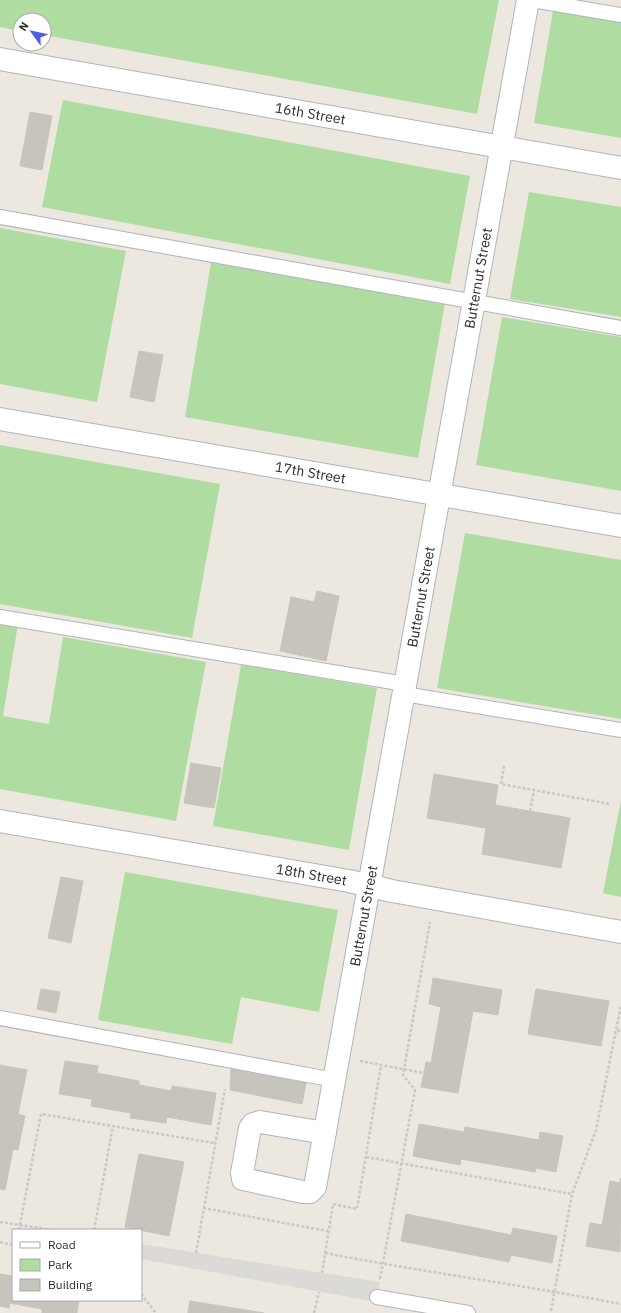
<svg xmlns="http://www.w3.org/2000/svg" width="621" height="1313" font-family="'IBM Plex Sans',sans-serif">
  <rect width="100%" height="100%" fill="#ece8df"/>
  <path fill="#aedca1" d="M 0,0 L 499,0 L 477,114 L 44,35 L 44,20 L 20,20 L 20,31 L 0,27 Z
    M 553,11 L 621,22 L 621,138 L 534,123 Z
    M 63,100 L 470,176 L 450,284 L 42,207 Z
    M 529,192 L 621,207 L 621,317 L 510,299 Z
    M 0,228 L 126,251 L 97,402 L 0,384 Z
    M 211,263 L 445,303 L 418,458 L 185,417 Z
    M 502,317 L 621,337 L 621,491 L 476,465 Z
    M 0,445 L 220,484 L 192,638 L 0,604 Z
    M 465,533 L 621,560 L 621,719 L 437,688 Z
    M 0,621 L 18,624 L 3,716 L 49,724 L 63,637 L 206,662 L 176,821 L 0,789 Z
    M 241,665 L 377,688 L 349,850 L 213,826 Z
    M 621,800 L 621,897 L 603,893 Z
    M 125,872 L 338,910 L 319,1012 L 241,997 L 232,1044 L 98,1020 Z"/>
  <path fill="#dcdad6" d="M 141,1244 L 380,1282 L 376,1302 L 141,1259 Z"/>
  <path fill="#c7c4be" stroke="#c7c4b9" d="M 30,112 L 52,116 L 42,170 L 20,166 Z
    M 139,351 L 163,355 L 154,402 L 130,397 Z
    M 317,591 L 339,596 L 326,661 L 280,651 L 291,597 L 314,602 Z
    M 191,763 L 221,768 L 214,808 L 184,803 Z
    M 434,774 L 498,785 L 495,805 L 570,818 L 561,868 L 482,854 L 486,828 L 427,818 Z
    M 61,877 L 83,881 L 71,943 L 48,938 Z
    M 433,978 L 502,990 L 498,1015 L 473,1011 L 458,1093 L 421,1087 L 426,1062 L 431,1063 L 441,1007 L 429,1004 Z
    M 41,989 L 60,992 L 56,1013 L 37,1009 Z
    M 536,989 L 609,1001 L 601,1046 L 528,1034 Z
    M 65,1061 L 98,1066 L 97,1073 L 139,1081 L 139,1085 L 171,1091 L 172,1086 L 216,1093 L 211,1125 L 167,1117 L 166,1123 L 130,1118 L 131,1113 L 91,1106 L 92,1099 L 59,1094 Z
    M 0,1065 L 27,1070 L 18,1114 L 25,1116 L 18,1150 L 13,1149 L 5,1190 L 0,1189 Z
    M 231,1069 L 306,1083 L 302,1104 L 230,1090 Z
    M 419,1124 L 464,1132 L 465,1127 L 539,1140 L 540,1132 L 563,1136 L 556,1172 L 536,1168 L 535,1172 L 461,1159 L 460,1165 L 413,1156 Z
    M 139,1154 L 184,1162 L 169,1236 L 125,1227 Z
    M 621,1178 L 620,1252 L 586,1246 L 590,1223 L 602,1225 L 610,1181 L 620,1183 Z
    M 406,1214 L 511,1235 L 513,1228 L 557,1236 L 552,1263 L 511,1255 L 509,1262 L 401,1241 Z
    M 0,1274 L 13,1276 L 13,1300 L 79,1300 L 77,1313 L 42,1313 L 42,1309 L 10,1303 L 9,1308 L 0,1306 Z
    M 190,1301 L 264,1313 L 188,1313 Z"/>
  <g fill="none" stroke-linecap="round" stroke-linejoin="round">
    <g stroke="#b2b3bd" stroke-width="16">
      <path id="lane" d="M 532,0 L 621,15
        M 0,217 L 621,328
        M 0,617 L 405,684
        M 404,694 L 621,730
        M 0,1018 L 335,1080
        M 377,1297 L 468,1313"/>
    </g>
    <g stroke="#b2b3bd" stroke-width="24">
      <g id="street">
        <path id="s1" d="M 0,59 L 621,168"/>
        <path id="s2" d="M 0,419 L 621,526"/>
        <path id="s3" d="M 0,821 L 349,881 L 392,891 L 621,932"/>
        <path id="s4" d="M 325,1133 L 260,1122 L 253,1124 L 250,1128 L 242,1173 L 243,1179 L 303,1192 L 310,1192 L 315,1187 L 528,0"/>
      </g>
    </g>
    <path stroke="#c8c8c8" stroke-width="2.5" stroke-dasharray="3 2" stroke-linecap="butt" d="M 504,766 L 501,784 L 610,804
      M 530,811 L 534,790
      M 617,1030 L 621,1031
      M 360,1061 L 424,1073
      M 366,1157 L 572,1194
      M 203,1208 L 328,1231
      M 0,1222 L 52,1230
      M 19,1230 L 41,1114 L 214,1143
      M 94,1230 L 113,1126
      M 0,1242 L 13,1245
      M 196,1253 L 225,1089
      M 325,1253 C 423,1272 523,1285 621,1304
      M 322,1273 L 333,1204 L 357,1209 L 381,1065
      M 380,1279 L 415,1090 L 403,1075 L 430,922
      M 141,1294 L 156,1313
      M 551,1311 L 572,1194 L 596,1130 L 621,1005
      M 314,1313 L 319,1292"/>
    <use href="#lane" stroke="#fff" stroke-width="14"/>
    <use href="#street" stroke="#fff" stroke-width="22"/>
  </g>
  <g text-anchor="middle" stroke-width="3" stroke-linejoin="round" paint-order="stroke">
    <g font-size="14" fill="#2b2b2b" stroke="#fff">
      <text dy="5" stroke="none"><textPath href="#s1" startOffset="315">16th Street</textPath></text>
      <text dy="5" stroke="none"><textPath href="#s4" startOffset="1129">Butternut Street</textPath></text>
      <text dy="5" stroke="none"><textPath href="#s2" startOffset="315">17th Street</textPath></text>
      <text dy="5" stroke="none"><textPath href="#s4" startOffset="805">Butternut Street</textPath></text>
      <text dy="5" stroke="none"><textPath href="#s3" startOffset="316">18th Street</textPath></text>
      <text dy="5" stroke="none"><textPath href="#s4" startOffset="481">Butternut Street</textPath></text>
    </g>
  </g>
  <rect x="12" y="1229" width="130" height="72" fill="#ffffff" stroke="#aaaaaa"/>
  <rect x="20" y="1242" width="20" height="6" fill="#ffffff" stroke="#aaaaaa"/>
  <text x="48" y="1249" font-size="12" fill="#2b2b2b">Road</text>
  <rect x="20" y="1259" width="20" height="12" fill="#aedca1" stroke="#aaaaaa"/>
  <text x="48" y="1269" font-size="12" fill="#2b2b2b">Park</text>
  <rect x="20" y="1279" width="20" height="12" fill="#c7c4be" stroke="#aaaaaa"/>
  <text x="48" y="1289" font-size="12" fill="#2b2b2b">Building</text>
  <g transform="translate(32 32) rotate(303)"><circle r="19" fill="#ffffff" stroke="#aaaaaa"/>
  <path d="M0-3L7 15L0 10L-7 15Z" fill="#505ae8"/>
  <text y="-6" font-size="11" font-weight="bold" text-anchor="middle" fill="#2b2b2b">N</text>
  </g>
</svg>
